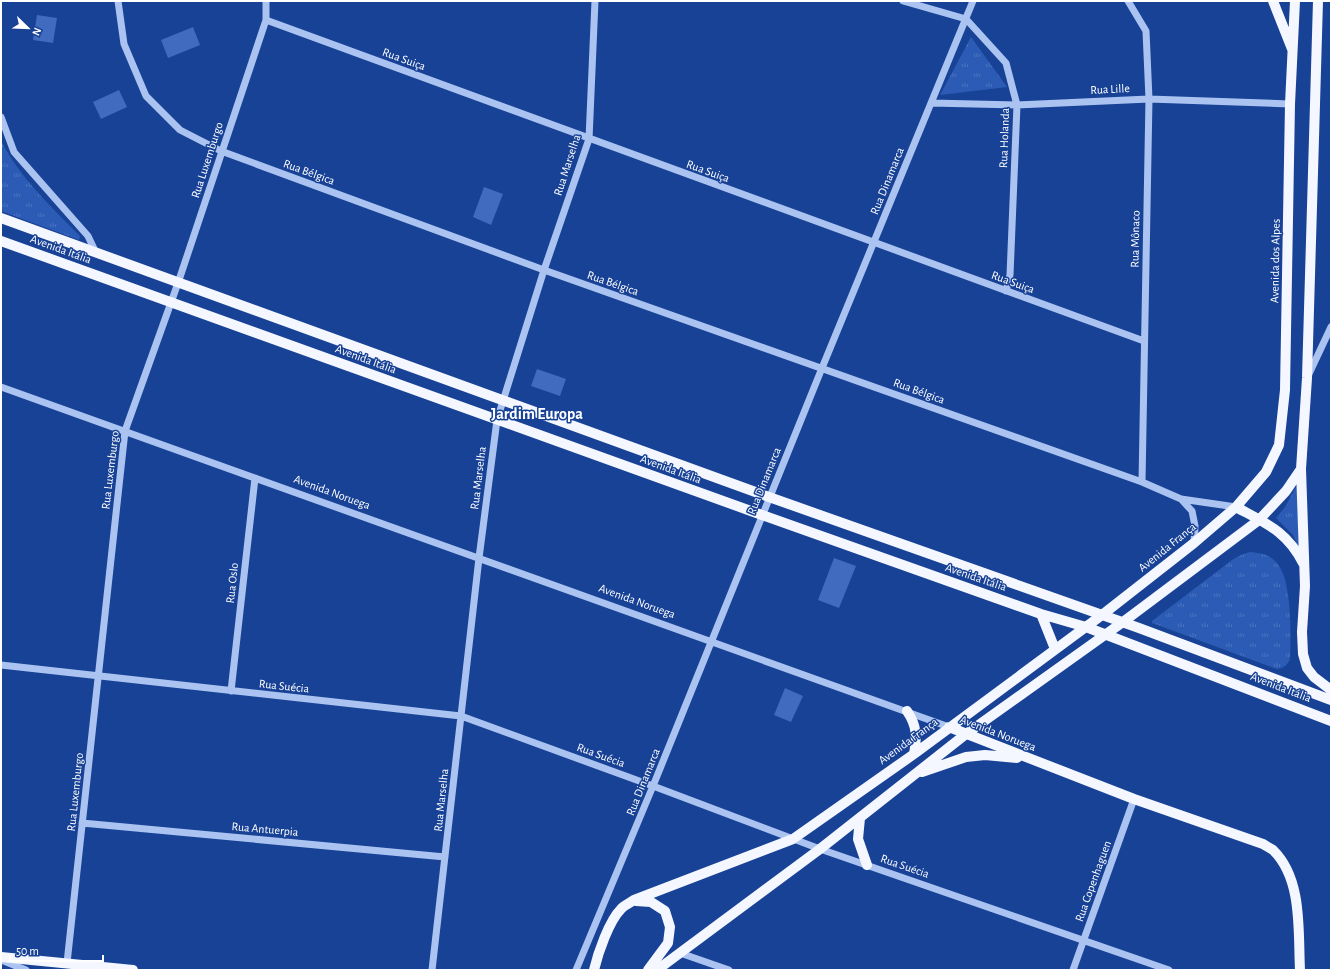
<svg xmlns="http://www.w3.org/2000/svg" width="1332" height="971" font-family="'Alegreya Sans',sans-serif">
  <defs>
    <pattern id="park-tufts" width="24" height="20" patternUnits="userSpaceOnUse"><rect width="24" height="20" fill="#2b5bb5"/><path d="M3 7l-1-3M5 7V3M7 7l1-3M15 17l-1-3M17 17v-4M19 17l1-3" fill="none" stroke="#4b74c0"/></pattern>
  </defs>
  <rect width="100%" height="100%" fill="#184296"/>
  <path fill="url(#park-tufts)" d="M 971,37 L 1007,87 L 940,95 Z
    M 1,141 C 20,177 51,207 80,236 L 79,240 L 1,211 Z
    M 1297,485 L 1299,548 L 1293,535 L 1276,518 L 1285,507 Z
    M 1250,552 C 1262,553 1272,555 1279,566 C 1292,584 1291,637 1290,659 C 1287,666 1283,668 1277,669 L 1152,623 L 1152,621 L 1232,560 L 1241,555 Z"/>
  <path fill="#406bbe" d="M 37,15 L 57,18 L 53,43 L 33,40 Z
    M 193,27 L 200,45 L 168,58 L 161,40 Z
    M 119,90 L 127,107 L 101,119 L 93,102 Z
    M 484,187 L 503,194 L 491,225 L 473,217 Z
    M 537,369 L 566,379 L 560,396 L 531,386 Z
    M 834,558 L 856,566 L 839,608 L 818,600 Z
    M 785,688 L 803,696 L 791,722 L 774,715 Z"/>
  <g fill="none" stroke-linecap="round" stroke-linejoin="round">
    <path stroke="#aac3f1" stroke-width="7" d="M 118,1 L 124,44 L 146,96 L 180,130 L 221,151 L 544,270 L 1142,482 L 1181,499 L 1236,507
      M 903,1 L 966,19 L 1006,63 L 1017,105 L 1010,275 L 1006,291
      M 1128,1 L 1146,31 L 1149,99 L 1142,482
      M 266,20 L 1144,341
      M 931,103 L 1017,105 L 1149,99 L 1290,104
      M 1,117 L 14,152 L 88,236 L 96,253
      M 1308,376 L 1331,327
      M 1,387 L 949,727
      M 1181,499 L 1192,511 L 1195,526 L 1194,543
      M 1,665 L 461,716 L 653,786 L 820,849 L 1169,970
      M 231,691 L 255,478
      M 82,823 L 445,857
      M 680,953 L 729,970
      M 1,960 L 26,970
      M 67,963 L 125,431 L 178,283 L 266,20 L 266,1
      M 432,970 L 479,558 L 497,420 L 544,270 L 589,139 L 595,1
      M 576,970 L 653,786 L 822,368 L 973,1
      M 1073,970 L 1134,799"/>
    <path stroke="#f4f7ff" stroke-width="10" d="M 1273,1 L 1292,49
      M 1318,1 L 1307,378 L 1301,469 L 1305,586 L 1302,632 L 1303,654 L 1307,668 L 1314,677 L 1331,690
      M 1,218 L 769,497 L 1139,628 L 1331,700
      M 1,241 L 762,515 L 1041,614 L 1086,627 L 1331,721
      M 1236,507 C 1265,523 1287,531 1303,563
      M 1041,614 L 1055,649
      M 907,711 C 917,726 917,736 914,754
      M 949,727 L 1134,799 L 1263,844 C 1266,846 1270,848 1273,850 C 1303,879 1298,932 1300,970
      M 922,772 L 966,757 L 985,755 L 1017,758
      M 860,818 L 858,839 L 867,865
      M 636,901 L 651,902 L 665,911 L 670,927 L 668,943 L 648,970
      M 1,957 L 133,970
      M 594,970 C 598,953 609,921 621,909 C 624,905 630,903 634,900 L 793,839 L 914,754 L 1102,615 L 1194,543 L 1236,507 L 1266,472 L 1279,445 L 1285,390 L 1290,104 L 1295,1
      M 657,970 L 820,849 L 966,734 L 1123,622 L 1259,520 L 1286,491 L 1301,469"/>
  </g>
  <g text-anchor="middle" stroke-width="3" stroke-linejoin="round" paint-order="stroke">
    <g font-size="12" fill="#fff" stroke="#184296">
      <text transform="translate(404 59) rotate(20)" y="4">Rua Suiça</text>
      <text transform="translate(1110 89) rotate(-3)" y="4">Rua Lille</text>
      <text transform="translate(1004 138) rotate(-88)" y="4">Rua Holanda</text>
      <text transform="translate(207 160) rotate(-72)" y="4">Rua Luxemburgo</text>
      <text transform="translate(567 165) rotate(-72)" y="4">Rua Marselha</text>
      <text transform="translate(708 171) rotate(20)" y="4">Rua Suiça</text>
      <text transform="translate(309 172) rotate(20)" y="4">Rua Bélgica</text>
      <text transform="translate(887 181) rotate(-68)" y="4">Rua Dinamarca</text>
      <text transform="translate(1135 239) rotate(-89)" y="4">Rua Mônaco</text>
      <text transform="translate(61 249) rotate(20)" y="4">Avenida Itália</text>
      <text transform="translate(1275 261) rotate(-89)" y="4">Avenida dos Alpes</text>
      <text transform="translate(1013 282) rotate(20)" y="4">Rua Suiça</text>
      <text transform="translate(613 283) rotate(19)" y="4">Rua Bélgica</text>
      <text transform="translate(366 359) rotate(20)" y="4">Avenida Itália</text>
      <text transform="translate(919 391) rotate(20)" y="4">Rua Bélgica</text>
      <text transform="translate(671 469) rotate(20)" y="4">Avenida Itália</text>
      <text transform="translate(110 470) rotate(-83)" y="4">Rua Luxemburgo</text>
      <text transform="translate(478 478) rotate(-83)" y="4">Rua Marselha</text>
      <text transform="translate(764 481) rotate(-68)" y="4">Rua Dinamarca</text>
      <text transform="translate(332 492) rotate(20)" y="4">Avenida Noruega</text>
      <text transform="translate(1167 547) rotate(-39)" y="4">Avenida França</text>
      <text transform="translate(976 577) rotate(19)" y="4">Avenida Itália</text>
      <text transform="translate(232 583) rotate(-84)" y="4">Rua Oslo</text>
      <text transform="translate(637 601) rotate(20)" y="4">Avenida Noruega</text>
      <text transform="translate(284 686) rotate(6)" y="4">Rua Suécia</text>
      <text transform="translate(1281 687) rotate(21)" y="4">Avenida Itália</text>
      <text transform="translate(998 733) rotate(21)" y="4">Avenida Noruega</text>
      <text transform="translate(908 741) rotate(-36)" y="4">Avenida França</text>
      <text transform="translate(601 755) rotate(20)" y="4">Rua Suécia</text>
      <text transform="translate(643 782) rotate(-68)" y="4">Rua Dinamarca</text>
      <text transform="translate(75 792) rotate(-84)" y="4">Rua Luxemburgo</text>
      <text transform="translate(441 800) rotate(-84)" y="4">Rua Marselha</text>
      <text transform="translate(265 829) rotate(5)" y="4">Rua Antuerpia</text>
      <text transform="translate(905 866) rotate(19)" y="4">Rua Suécia</text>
      <text transform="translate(1093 881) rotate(-70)" y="4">Rua Copenhaguen</text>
    </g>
    <g font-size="16" font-weight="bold" fill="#fff" stroke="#184296">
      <text x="537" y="419">Jardim Europa</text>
    </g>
  </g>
  <rect width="1332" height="971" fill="none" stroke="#ffffff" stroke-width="4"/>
  <g transform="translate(28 28) rotate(113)" stroke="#184296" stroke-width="3" paint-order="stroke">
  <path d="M0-3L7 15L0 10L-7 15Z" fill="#ffffff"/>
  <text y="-6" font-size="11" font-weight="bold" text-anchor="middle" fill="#ffffff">N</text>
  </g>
  <path d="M10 955v6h93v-6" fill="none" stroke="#ffffff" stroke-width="2"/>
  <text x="16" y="955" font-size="12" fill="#ffffff" stroke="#184296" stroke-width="3" paint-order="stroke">50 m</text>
</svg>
